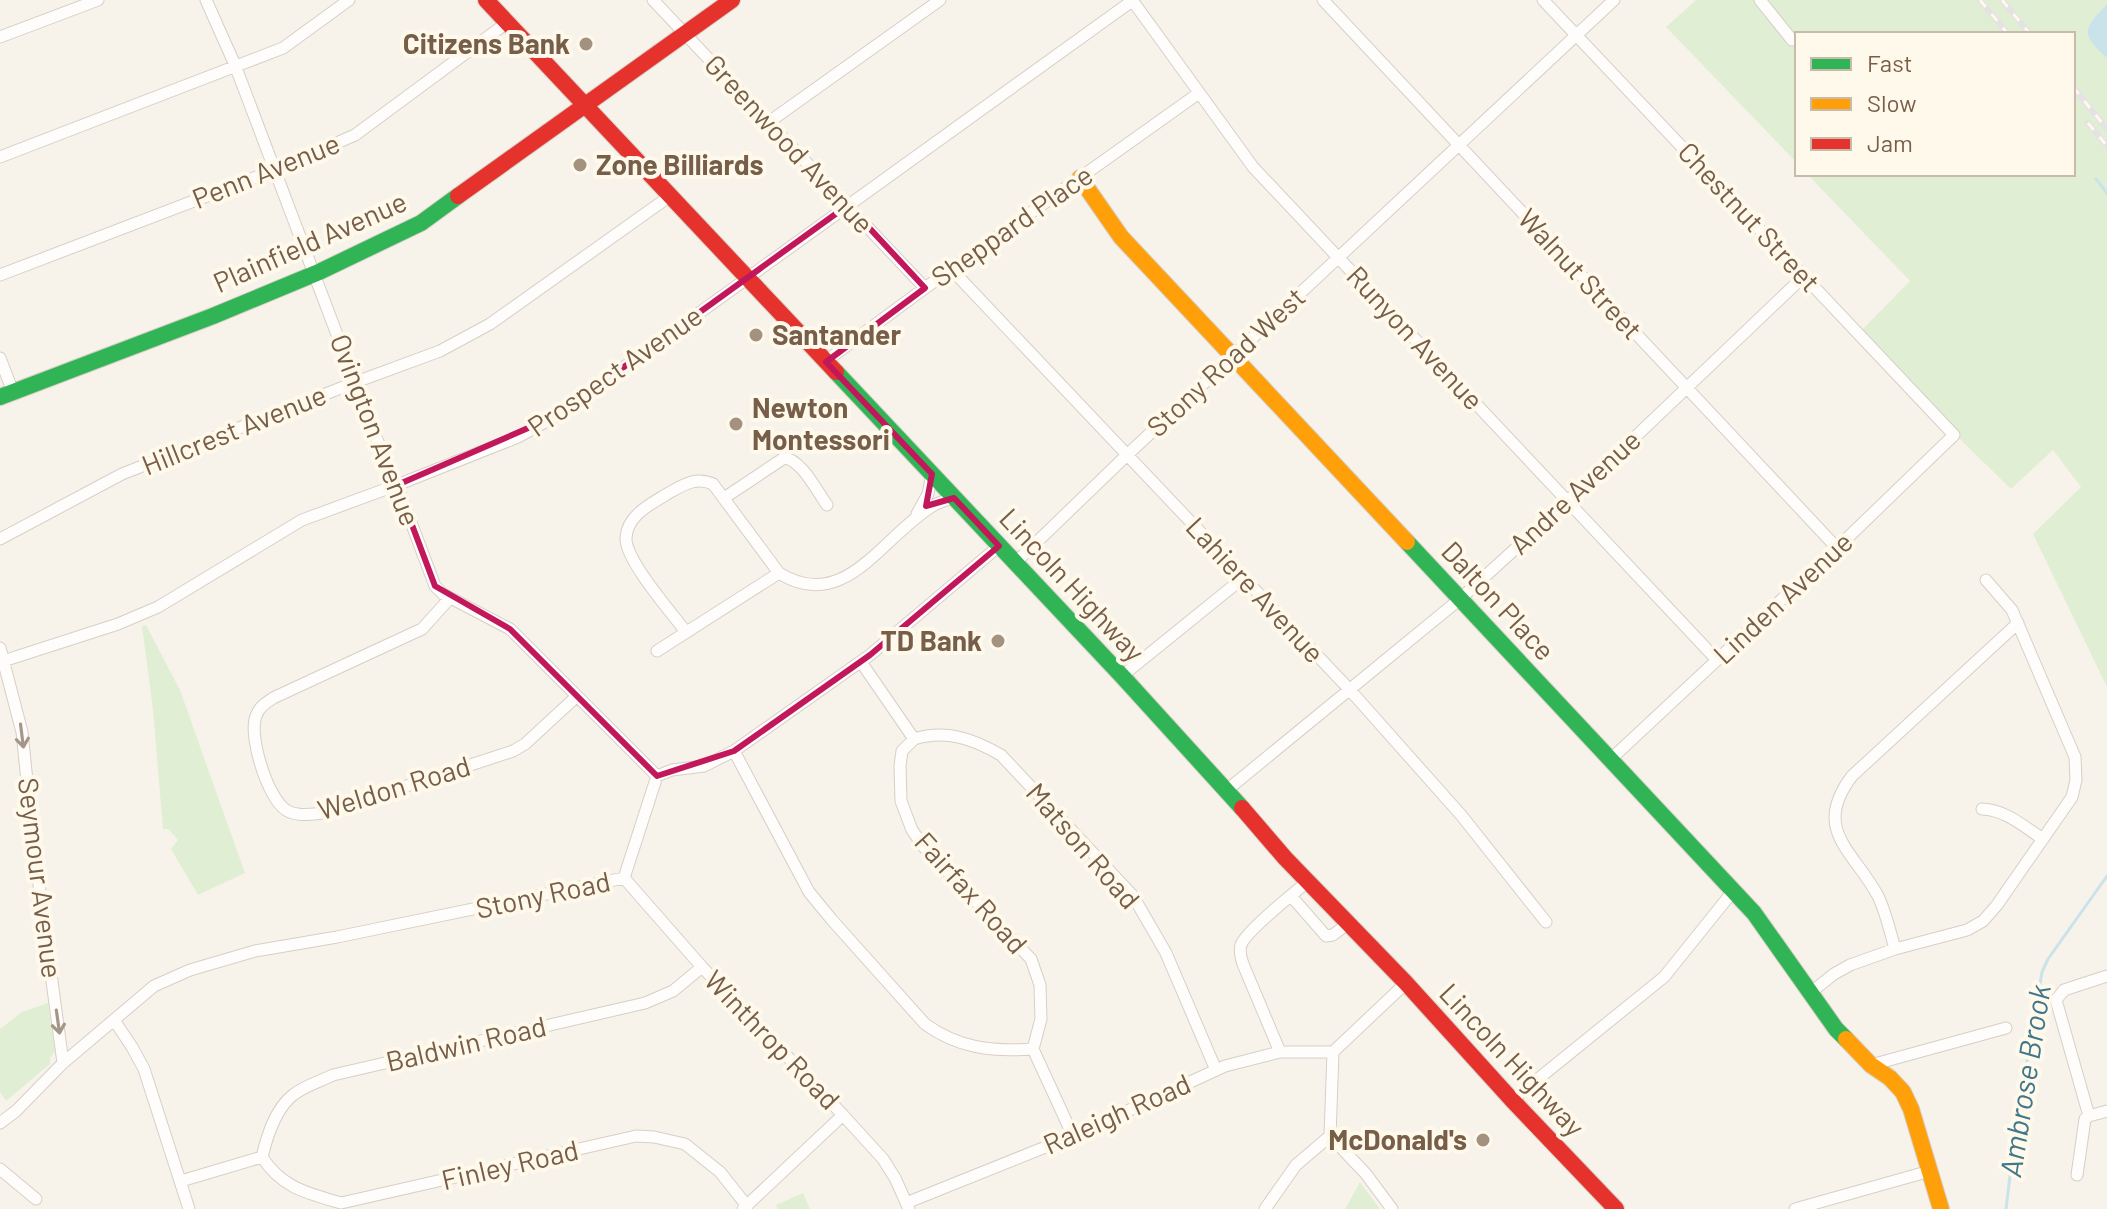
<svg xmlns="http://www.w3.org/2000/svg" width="2107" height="1209" font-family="Barlow,sans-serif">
  <rect width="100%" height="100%" fill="#f7f3ea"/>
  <path fill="#e0efd3" d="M 1696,0 L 2107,0 L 2107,4 C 2083,29 2080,34 2107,58 L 2107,687 L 2033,534 L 2081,487 L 2053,450 L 2011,489 L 1855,337 L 1910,281 L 1807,174 L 2073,174 L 2073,34 L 1797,34 L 1797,163 L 1666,27 Z
    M 146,625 L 180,690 L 245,873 L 198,895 L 171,849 L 178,840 L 168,829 L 163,829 L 153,710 L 142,626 Z
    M 48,1003 L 55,1051 L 50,1058 L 50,1064 L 6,1101 L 0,1092 L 0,1029 L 22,1012 Z
    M 1360,1182 L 1380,1209 L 1345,1209 Z
    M 803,1193 L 810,1209 L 778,1209 L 776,1205 Z"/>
  <path fill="#cae2e9" d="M 2107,4 L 2107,58 C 2080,34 2083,29 2107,4 Z"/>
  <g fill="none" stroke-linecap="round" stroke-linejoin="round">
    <path stroke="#cae2e9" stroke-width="3" d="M 2096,179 L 2107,193
      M 2006,1209 L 2016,1126 L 2042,972 L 2048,959 L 2107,876"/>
    <g stroke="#d6cfc6" stroke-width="13">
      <path id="street" d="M 206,0 L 235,65 L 375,435 L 397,485 L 435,586 L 443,594 L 510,629 L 657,776
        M 653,0 L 925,288
        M 1132,0 L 1253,167 L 1717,660
        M 1323,0 L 1837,548
        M 1543,0 L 1954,435 L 1837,548 L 1611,759
        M 1760,0 L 1792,40
        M 0,37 L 98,0
        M 769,122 L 940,0
        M 0,157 L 283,48 L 349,0
        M 952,270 L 1349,689 L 1461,815 L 1546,922
        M 0,275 L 275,170 L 355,135 L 508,22
        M 0,358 L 13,392
        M 826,361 L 925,288 L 1199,93
        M 724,498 L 784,458 C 801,459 817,491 827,505
        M 917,514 L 928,494 L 932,474
        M 0,539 L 122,474 L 356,382 L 440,351 L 490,324 L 670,196
        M 1015,563 L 1127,455 L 1614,0
        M 450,598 L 422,629 L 273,698 C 266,703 259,707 256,716 C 248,736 268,799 286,810 C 297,817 312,814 324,813 L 513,751 L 525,744 L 576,697
        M 686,632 C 672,613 625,560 626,538 C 627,515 651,504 667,494 C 683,485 696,476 713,484 L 779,573 C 844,614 882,537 931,507 C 938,502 946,500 954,498
        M 0,648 L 22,732 L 33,840 L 63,1063
        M 657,651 L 779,573
        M 0,662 L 118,624 L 158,607 L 302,520 L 397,485 L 518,437 L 556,416 L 1132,1
        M 861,662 L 914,739
        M 1122,676 L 1243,578
        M 914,739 C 946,729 973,739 1001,755 L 1133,896 L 1166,953 L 1216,1070
        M 914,739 L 902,751 L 900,766 L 901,801 L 912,830 L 923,846 L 1031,959 L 1040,985 L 1041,1019 L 1033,1049 L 1073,1136
        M 734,751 L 809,892 L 832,920 L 925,1024 C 958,1048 992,1052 1033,1049
        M 1227,790 L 1460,599 L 1568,501 L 1804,276
        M 1982,809 C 2006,810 2023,826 2043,839
        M 624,878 L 657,776 L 672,770 L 704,766 L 734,751 L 870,655 L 999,546
        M 624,878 L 702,967 L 843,1115 L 883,1159 L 895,1178 L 909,1209
        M 1291,896 L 1326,936 L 1333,935 L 1347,924
        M 1895,949 C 1890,931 1886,913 1878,896 C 1854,851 1811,830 1852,776 L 2018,623
        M 1810,993 L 1834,974 L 1850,965 L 1895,949 L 1967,930 L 1983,921 L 1997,905 L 2072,797 L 2076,780 L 2075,757 L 2012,610 L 1986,580
        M 114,1020 L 132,1047 L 144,1069 L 189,1209
        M 1280,1052 L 1243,964 C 1241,958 1239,951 1241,945 C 1245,932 1294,893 1307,882
        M 1871,1065 L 2006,1028
        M 1512,1100 L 1664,977 L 1734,890
        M 2089,1116 L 2056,1000 L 2064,990 L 2107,976
        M 0,1123 L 16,1111 L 63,1063 L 154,986 L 190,970 L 255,951 L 337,937 L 624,878
        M 1330,1136 L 1366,1174 L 1392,1209
        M 262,1157 C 282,1188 307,1193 341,1203 L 636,1136 L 654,1137 L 685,1144 L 720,1172 L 747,1206
        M 262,1157 C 267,1136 275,1109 293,1095 C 304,1086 321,1081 333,1075 L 645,1003 L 673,991 L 702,967
        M 0,1169 L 36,1199
        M 2077,1175 L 2085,1119 L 2089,1116 L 2107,1111
        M 181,1181 L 262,1157
        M 906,1203 L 1073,1136 L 1225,1066 L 1280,1052 L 1333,1052
        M 743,1209 L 843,1115
        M 1265,1209 L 1296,1165 L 1330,1136 L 1333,1052 L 1406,983
        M 1795,1209 L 1930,1171"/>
    </g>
    <g stroke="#d6cfc6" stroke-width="18">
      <path id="fast" d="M 836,372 L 1122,676 L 1242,808
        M 0,397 L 213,316 L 319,272 L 421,223 L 458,196
        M 1407,542 L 1754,913 L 1836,1029 L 1846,1039"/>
    </g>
    <g stroke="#d6cfc6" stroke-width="18">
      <path id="slow" d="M 1080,178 L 1121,237 L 1407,542
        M 1846,1039 L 1871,1065 L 1890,1078 L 1903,1092 L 1911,1109 L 1941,1209"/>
    </g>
    <g stroke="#d6cfc6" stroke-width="18">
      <path id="jam" d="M 486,0 L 836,372
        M 458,196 L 732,0
        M 1242,808 L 1285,858 L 1406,983 L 1512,1100 L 1616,1209"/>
    </g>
    <use href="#street" stroke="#fefdfc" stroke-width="11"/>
    <use href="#fast" stroke="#30b455" stroke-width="16"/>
    <use href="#slow" stroke="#ff9f0a" stroke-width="16"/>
    <use href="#jam" stroke="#e5322d" stroke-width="16"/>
    <g stroke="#e5e2e5" stroke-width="6">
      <path id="rail" d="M 1980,0 L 2008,34
        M 2002,0 L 2030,34
        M 2073,87 L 2107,129
        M 2088,123 L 2107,146"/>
    </g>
    <use href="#rail" stroke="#fff9eb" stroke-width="3" stroke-dasharray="9" stroke-linecap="butt"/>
  </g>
  <defs><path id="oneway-shaft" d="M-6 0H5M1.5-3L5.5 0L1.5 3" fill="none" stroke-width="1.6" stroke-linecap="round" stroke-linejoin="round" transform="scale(2)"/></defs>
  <g stroke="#a69687">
    <use href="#oneway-shaft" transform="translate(22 736) rotate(83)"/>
    <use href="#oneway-shaft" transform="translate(58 1022) rotate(82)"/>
  </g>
  <path fill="none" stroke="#c2185b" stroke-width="6" stroke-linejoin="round" d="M 848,205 L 925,288 L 826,362 L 932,474 L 926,506 L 954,498 L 999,546 L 870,655 L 734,751 L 657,776 L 510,629 L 435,586 L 397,485 L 556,416 Z"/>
  <g fill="#a49281" stroke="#fff9eb" stroke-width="3">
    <circle cx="586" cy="44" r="8"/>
    <circle cx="580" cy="165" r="8"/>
    <circle cx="756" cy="335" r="8"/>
    <circle cx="736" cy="424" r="8"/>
    <circle cx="998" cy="641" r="8"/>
    <circle cx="1483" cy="1140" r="8"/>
  </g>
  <g text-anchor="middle" stroke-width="8" stroke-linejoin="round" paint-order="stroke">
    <g font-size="28" font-weight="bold" fill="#775e48" stroke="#fff9eb" text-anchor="end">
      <text x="570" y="54">Citizens Bank</text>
      <text x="596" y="175" text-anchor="start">Zone Billiards</text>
      <text x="772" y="345" text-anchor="start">Santander</text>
      <text x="752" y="418" text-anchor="start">Newton<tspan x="752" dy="32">Montessori</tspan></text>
      <text x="982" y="651">TD Bank</text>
      <text x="1467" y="1150">McDonald's</text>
    </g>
    <g font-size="28" fill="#775e48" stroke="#fff9eb">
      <text transform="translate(789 144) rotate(47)" y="10">Greenwood Avenue</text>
      <text transform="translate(266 171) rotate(-22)" y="10">Penn Avenue</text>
      <text transform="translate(1749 217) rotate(47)" y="10">Chestnut Street</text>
      <text transform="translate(1012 226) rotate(-35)" y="10">Sheppard Place</text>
      <text transform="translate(310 242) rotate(-24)" y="10">Plainfield Avenue</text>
      <text transform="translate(1580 274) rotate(47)" y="10">Walnut Street</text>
      <text transform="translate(1415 338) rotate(47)" y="10">Runyon Avenue</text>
      <text transform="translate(1226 362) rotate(-43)" y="10">Stony Road West</text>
      <text transform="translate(615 371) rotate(-35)" y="10">Prospect Avenue</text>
      <text transform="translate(234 430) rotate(-22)" y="10">Hillcrest Avenue</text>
      <text transform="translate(375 430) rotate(69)" y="10">Ovington Avenue</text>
      <text transform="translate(1575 492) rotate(-43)" y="10">Andre Avenue</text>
      <text transform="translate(1072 585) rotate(47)" y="10">Lincoln Highway</text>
      <text transform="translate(1255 590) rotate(47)" y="10">Lahiere Avenue</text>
      <text transform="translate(1783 598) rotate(-43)" y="10">Linden Avenue</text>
      <text transform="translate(1498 601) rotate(47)" y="10">Dalton Place</text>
      <text transform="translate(394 788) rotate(-17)" y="10">Weldon Road</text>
      <text transform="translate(1083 846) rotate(49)" y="10">Matson Road</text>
      <text transform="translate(40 878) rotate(83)" y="10">Seymour Avenue</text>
      <text transform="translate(971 893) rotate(48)" y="10">Fairfax Road</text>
      <text transform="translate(543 895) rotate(-12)" y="10">Stony Road</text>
      <text transform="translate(772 1040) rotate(46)" y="10">Winthrop Road</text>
      <text transform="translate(466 1044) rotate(-13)" y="10">Baldwin Road</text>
      <text transform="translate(1512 1060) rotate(47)" y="10">Lincoln Highway</text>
      <text transform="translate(1117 1114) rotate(-24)" y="10">Raleigh Road</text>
      <text transform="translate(510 1165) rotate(-13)" y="10">Finley Road</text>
    </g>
    <g font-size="30" font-style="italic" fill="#41778b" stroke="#fff9eb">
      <text transform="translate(2026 1081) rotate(-81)" y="10">Ambrose Brook</text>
    </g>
  </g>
  <rect x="1795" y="32" width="280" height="144" fill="#fff9eb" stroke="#c9bbaa" stroke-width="2"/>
  <rect x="1811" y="58" width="40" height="12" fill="#30b455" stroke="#c9bbaa" stroke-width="2"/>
  <text x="1867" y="72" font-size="24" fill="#775e48">Fast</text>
  <rect x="1811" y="98" width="40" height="12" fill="#ff9f0a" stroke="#c9bbaa" stroke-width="2"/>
  <text x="1867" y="112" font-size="24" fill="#775e48">Slow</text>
  <rect x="1811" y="138" width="40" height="12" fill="#e5322d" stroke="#c9bbaa" stroke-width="2"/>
  <text x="1867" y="152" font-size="24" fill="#775e48">Jam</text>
</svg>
